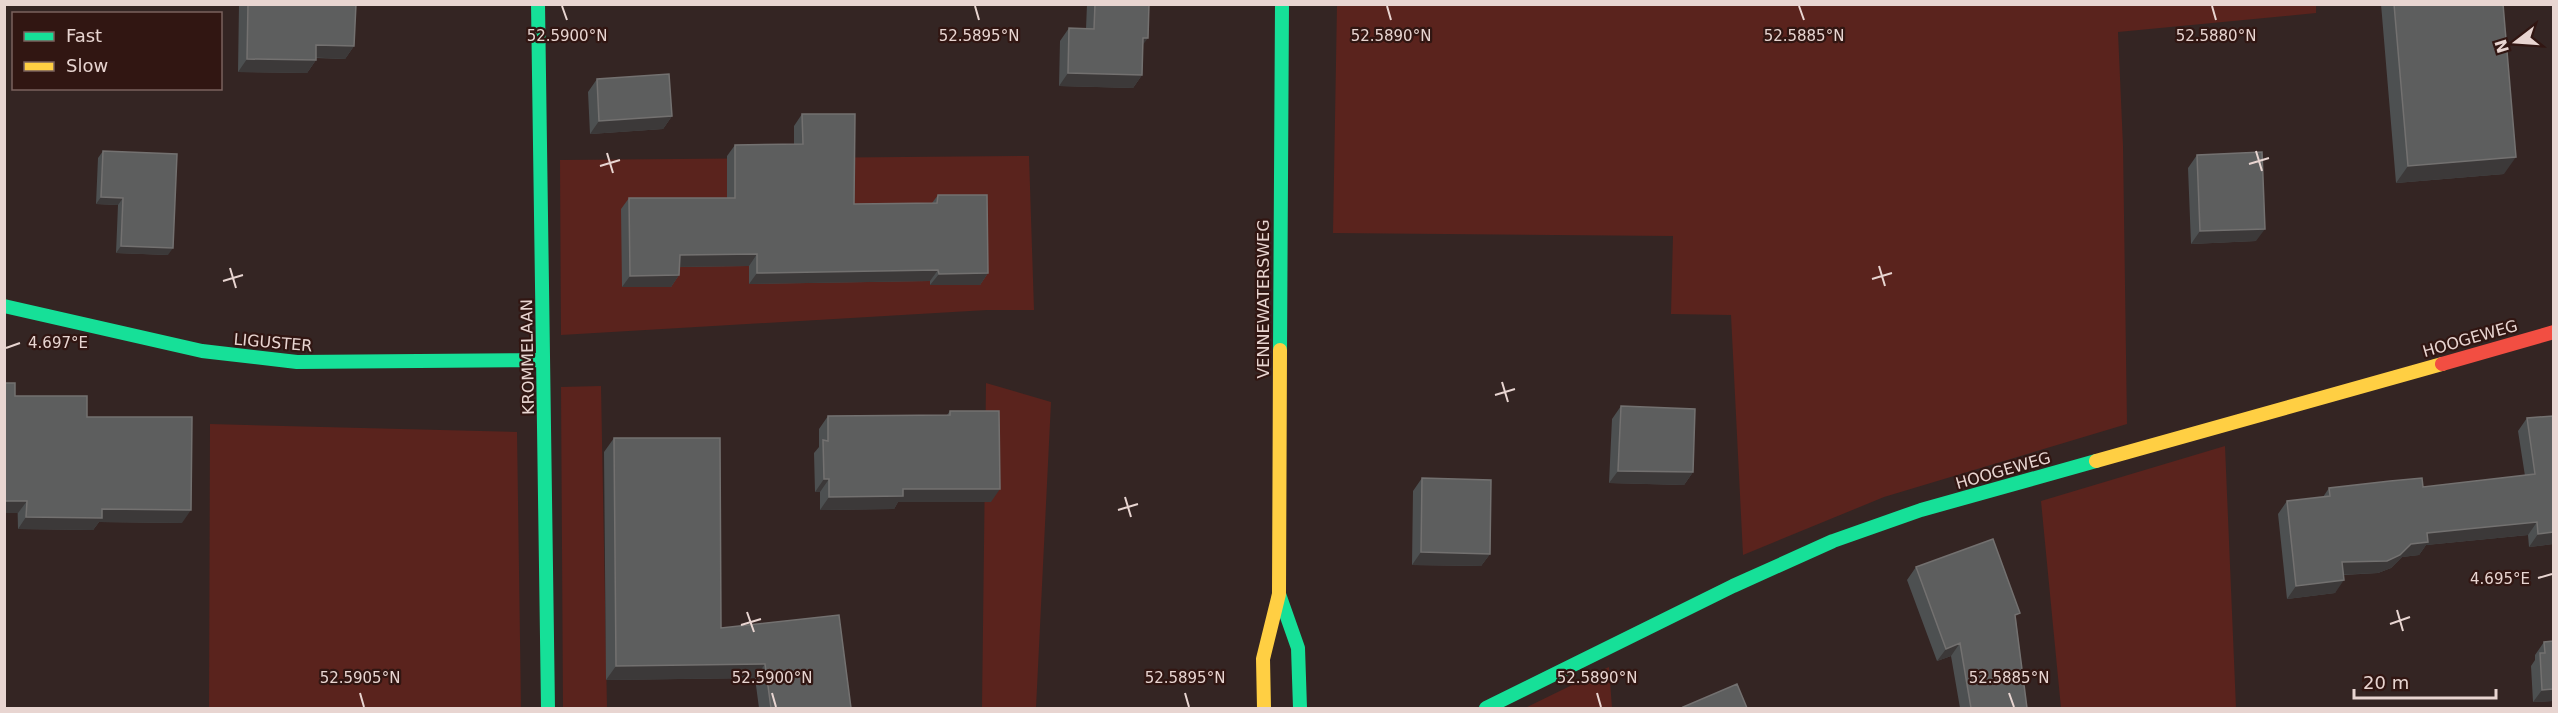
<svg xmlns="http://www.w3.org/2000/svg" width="2558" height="713" font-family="'DejaVu Sans',sans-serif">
  <rect width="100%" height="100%" fill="#342523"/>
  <path fill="#5a231d" d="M 1337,5 L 2316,4 L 2316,13 L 2118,32 L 2123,146 L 2127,424 L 1884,497 L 1743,555 L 1731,315 L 1671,314 L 1673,236 L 1333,233 Z
    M 1029,156 L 1034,310 L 987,310 L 561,335 L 560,160 Z
    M 986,383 L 1051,402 L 1036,708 L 982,708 Z
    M 601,386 L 607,708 L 563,708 L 561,387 Z
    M 210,424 L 517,432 L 521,708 L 209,708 Z
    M 2225,446 L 2236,708 L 2061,708 L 2041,501 Z
    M 1609,667 L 1612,708 L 1525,708 Z"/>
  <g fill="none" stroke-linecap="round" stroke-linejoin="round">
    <path stroke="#16e098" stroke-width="14" d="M 538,4 L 548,708
      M 4,306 L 202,351 L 297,362 L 543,360
      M 1280,350 L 1282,4
      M 1279,594 L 1298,648 L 1300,708
      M 1486,708 L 1733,586 L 1833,541 L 1921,510 L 2096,461"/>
    <path stroke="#ffcf43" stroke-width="14" d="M 2096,461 L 2442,364
      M 1264,708 L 1263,659 L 1279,594 L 1280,350"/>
    <path stroke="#f24e42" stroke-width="14" d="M 2442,364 L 2554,332"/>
  </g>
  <path fill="#4d5051" d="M 239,4 L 356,4 L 354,46 L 345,59 L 316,58 L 316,60 L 307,73 L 238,72 Z
    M 1087,4 L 1149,4 L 1143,45 L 1142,75 L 1133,88 L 1059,86 L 1060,41 L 1069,28 L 1086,29 Z
    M 2381,4 L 2503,4 L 2504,174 L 2396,183 Z
    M 597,79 L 672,116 L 663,129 L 590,134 L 588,92 Z
    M 802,114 L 854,204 L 932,203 L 938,195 L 988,273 L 980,285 L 930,285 L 930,281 L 749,284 L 749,266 L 679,267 L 679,275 L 671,287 L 622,287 L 621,209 L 629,198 L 727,198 L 727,156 L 735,145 L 794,144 L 794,126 Z
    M 103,151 L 168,255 L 116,253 L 118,205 L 96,204 L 98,158 Z
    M 2197,155 L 2256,241 L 2191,244 L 2188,168 Z
    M 15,396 L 87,417 L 182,523 L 99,522 L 93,530 L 18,529 Z
    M 1621,406 L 1693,472 L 1684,485 L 1609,483 L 1612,419 Z
    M 950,411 L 991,502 L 898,502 L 894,509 L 820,510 L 820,492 L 815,492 L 814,453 L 819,447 L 819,429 L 828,416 L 947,415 Z
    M 2527,418 L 2553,544 L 2529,547 L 2528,535 L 2426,545 L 2419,555 L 2402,557 L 2391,568 L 2378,573 L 2343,575 L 2335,593 L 2287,599 L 2278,514 L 2287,501 L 2323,497 L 2329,488 L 2423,487 L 2525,476 L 2518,431 Z
    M 614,438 L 721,628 L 851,708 L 759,708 L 755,678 L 606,680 L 604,452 Z
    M 1422,478 L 1490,554 L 1481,566 L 1412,565 L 1413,491 Z
    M 1916,567 L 2016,620 L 2027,708 L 1960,708 L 1951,656 L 1937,661 L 1907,580 Z
    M 2544,642 L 2553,701 L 2533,702 L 2531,666 L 2535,660 L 2535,655 Z"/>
  <path fill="#3c3939" d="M 1143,38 L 1148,38 L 1139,50 Z
    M 316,45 L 354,46 L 345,59 L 307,57 Z
    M 247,59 L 316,60 L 307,73 L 238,72 Z
    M 1068,73 L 1142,75 L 1133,88 L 1059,86 Z
    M 672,116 L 663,129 L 590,134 L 599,121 Z
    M 2516,157 L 2504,174 L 2396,183 L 2408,166 Z
    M 101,197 L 123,198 L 118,205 L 96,204 Z
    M 2265,229 L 2256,241 L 2191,244 L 2200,231 Z
    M 121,246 L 173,248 L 168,255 L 116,253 Z
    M 757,254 L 749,266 L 672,267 L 680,255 Z
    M 938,270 L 930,281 L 749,284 L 757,273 Z
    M 988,273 L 980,285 L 930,285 L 939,274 Z
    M 679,275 L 671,287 L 622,287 L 630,276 Z
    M 1618,471 L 1693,472 L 1684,485 L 1609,483 Z
    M 824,479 L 829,479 L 820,492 L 815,492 Z
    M 903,489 L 1000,489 L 991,502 L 898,502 L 894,509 L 820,510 L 829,497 Z
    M 4,501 L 27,501 L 18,513 L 4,513 Z
    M 102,509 L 191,510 L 182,523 L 99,522 L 93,530 L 18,529 L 26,517 Z
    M 2537,522 L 2528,535 L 2426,545 L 2419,555 L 2402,557 L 2391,568 L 2378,573 L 2333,575 L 2342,562 L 2411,544 L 2427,533 Z
    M 2553,532 L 2553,544 L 2529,547 L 2538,534 Z
    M 1421,552 L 1490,554 L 1481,566 L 1412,565 Z
    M 2344,580 L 2335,593 L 2287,599 L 2296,586 Z
    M 1960,643 L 1951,656 L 1937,661 L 1946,649 Z
    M 765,664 L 755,678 L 606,680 L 616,666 Z
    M 2553,689 L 2553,701 L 2533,702 L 2542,690 Z"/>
  <path fill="#5d5e5e" stroke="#737170" stroke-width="1.5" d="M 248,4 L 356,4 L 354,46 L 316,45 L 316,60 L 247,59 Z
    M 1095,4 L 1149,4 L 1148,38 L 1143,38 L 1142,75 L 1068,73 L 1069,28 L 1094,29 Z
    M 2394,4 L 2503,4 L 2516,157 L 2408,166 Z
    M 669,74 L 672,116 L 599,121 L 597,79 Z
    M 802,114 L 855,114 L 854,204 L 937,203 L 938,195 L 987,195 L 988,273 L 939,274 L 938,270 L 757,273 L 757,254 L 680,255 L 679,275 L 630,276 L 629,198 L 735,198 L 735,145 L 803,144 Z
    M 103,151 L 177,154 L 173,248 L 121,246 L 123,198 L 101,197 Z
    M 2262,152 L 2265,229 L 2200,231 L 2197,155 Z
    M 4,383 L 15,383 L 15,396 L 87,396 L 87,417 L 192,417 L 191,510 L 102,509 L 102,518 L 26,517 L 27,501 L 4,501 Z
    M 1621,406 L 1695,409 L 1693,472 L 1618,471 Z
    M 950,411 L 999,411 L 1000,489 L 903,489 L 903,496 L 829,497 L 829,479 L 824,479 L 823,440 L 828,441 L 828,416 L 950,415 Z
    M 2553,416 L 2553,532 L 2538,534 L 2537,522 L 2427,533 L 2428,542 L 2411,544 L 2400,555 L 2387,561 L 2342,562 L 2344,580 L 2296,586 L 2287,501 L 2330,496 L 2329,488 L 2390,481 L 2422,478 L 2423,487 L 2535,474 L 2527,418 Z
    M 614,438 L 720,438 L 721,628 L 839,615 L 851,708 L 771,708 L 765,664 L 616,666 Z
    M 1422,478 L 1491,480 L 1490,554 L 1421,552 Z
    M 1993,539 L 2020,613 L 2015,615 L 2027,708 L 1971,708 L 1960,643 L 1946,649 L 1916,567 Z
    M 2553,641 L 2553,689 L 2542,690 L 2540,653 L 2545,653 L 2544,642 Z
    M 1737,684 L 1747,708 L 1684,708 L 1683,707 Z"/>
  <path fill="none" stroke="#e8d5d1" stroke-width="2" d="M 562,6 L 567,20M 975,6 L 979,20M 1387,6 L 1391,20M 1799,6 L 1804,20M 2212,6 L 2216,20M 2256,151 L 2262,171M 607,153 L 613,173M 2249,164 L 2269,158M 600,166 L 620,160M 1879,266 L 1885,286M 230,268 L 236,288M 1872,279 L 1892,273M 223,281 L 243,275M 6,348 L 20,343M 1502,382 L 1508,402M 1495,395 L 1515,389M 1125,497 L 1131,517M 1118,510 L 1138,504M 2538,578 L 2552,574M 2397,610 L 2403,631M 747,612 L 754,632M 2390,624 L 2410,617M 741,625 L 761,619M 360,693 L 364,707M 772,693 L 776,707M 1185,693 L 1189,707M 1597,693 L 1601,707M 2009,693 L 2014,707"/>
  <g text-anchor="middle" stroke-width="4.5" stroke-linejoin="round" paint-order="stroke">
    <g font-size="16" fill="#e8d5d1" stroke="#311612">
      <text transform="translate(1263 299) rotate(-90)" y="6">VENNEWATERSWEG</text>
      <text transform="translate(2470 338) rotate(-16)" y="6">HOOGEWEG</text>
      <text transform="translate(273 342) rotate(5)" y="6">LIGUSTER</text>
      <text transform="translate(527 357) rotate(-91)" y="6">KROMMELAAN</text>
      <text transform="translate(2003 470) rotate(-16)" y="6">HOOGEWEG</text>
    </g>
  </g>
  <g font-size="15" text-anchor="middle" fill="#e8d5d1" stroke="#311612" stroke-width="4.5" stroke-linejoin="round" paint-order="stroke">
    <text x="567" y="41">52.5900°N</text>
    <text x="979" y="41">52.5895°N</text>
    <text x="1391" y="41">52.5890°N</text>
    <text x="1804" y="41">52.5885°N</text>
    <text x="2216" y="41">52.5880°N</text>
    <text x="58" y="348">4.697°E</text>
    <text x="2500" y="584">4.695°E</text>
    <text x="360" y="683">52.5905°N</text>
    <text x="772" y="683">52.5900°N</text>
    <text x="1185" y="683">52.5895°N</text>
    <text x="1597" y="683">52.5890°N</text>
    <text x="2009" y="683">52.5885°N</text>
  </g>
  <rect width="2558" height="713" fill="none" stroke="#e8d5d1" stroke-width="12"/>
  <rect x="12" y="12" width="210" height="78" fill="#311612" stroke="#7a625e" stroke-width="1.5"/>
  <rect x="24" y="32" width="30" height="9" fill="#16e098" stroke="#7a625e" stroke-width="1.5"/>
  <text x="66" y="42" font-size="18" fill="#e8d5d1">Fast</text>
  <rect x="24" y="62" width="30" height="9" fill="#ffcf43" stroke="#7a625e" stroke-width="1.5"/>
  <text x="66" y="72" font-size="18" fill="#e8d5d1">Slow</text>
  <g transform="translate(2516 42) rotate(253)" stroke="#311612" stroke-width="4.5" paint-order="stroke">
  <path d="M0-4.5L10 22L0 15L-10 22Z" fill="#e8d5d1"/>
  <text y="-9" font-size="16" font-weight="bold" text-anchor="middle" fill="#e8d5d1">N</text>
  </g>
  <path d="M2354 689v9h142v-9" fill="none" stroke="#e8d5d1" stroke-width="3"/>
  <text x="2363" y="689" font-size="18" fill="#e8d5d1" stroke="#311612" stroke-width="4.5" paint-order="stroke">20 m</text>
</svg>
